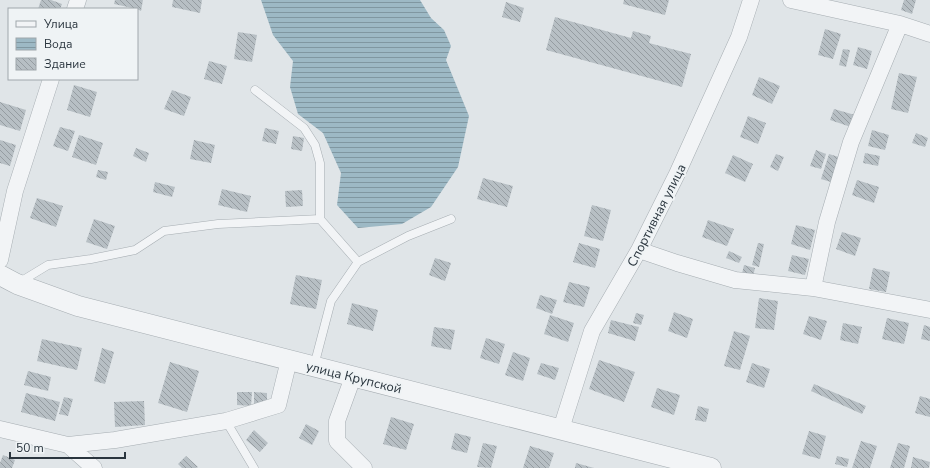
<svg xmlns="http://www.w3.org/2000/svg" width="930" height="468" font-family="'Nunito Sans',sans-serif">
  <defs>
    <pattern id="water-rules" width="6" height="5" patternUnits="userSpaceOnUse"><rect width="6" height="5" fill="#9db9c5"/><path d="M0 2.5h6" fill="none" stroke="#8097a1"/></pattern>
    <pattern id="building-back-hatch" width="6" height="6" patternUnits="userSpaceOnUse"><rect width="6" height="6" fill="#b7bfc4"/><path d="M-1 5l2 2M0 0l6 6M5-1l2 2" fill="none" stroke="#959ca1"/></pattern>
  </defs>
  <rect width="100%" height="100%" fill="#e0e5e8"/>
  <path fill="url(#water-rules)" d="M 261,0 L 420,0 L 431,18 L 444,30 L 451,46 L 446,60 L 469,116 L 458,167 L 431,207 L 402,224 L 358,228 L 337,205 L 341,173 L 323,133 L 298,114 L 290,87 L 293,61 L 273,35 Z"/>
  <path fill="url(#building-back-hatch)" d="M 41,0 L 51,0 L 62,4 L 60,9 L 38,9 Z
    M 115,0 L 143,0 L 141,11 L 137,9 L 114,4 Z
    M 173,0 L 202,0 L 200,13 L 172,7 Z
    M 624,0 L 669,0 L 665,15 L 623,4 Z
    M 904,0 L 916,0 L 912,14 L 901,10 Z
    M 506,2 L 524,8 L 520,22 L 502,17 Z
    M 555,17 L 631,38 L 633,31 L 651,36 L 649,43 L 691,54 L 682,87 L 546,50 Z
    M 825,29 L 841,34 L 833,59 L 818,55 Z
    M 238,32 L 257,35 L 252,62 L 234,59 Z
    M 858,47 L 872,51 L 867,69 L 853,65 Z
    M 843,49 L 850,50 L 846,67 L 839,65 Z
    M 209,61 L 227,66 L 222,84 L 204,79 Z
    M 899,73 L 917,77 L 908,113 L 891,109 Z
    M 759,77 L 780,86 L 772,104 L 752,95 Z
    M 74,85 L 97,92 L 90,117 L 67,110 Z
    M 172,90 L 191,97 L 184,116 L 164,109 Z
    M 0,102 L 26,110 L 20,131 L 0,125 Z
    M 834,109 L 855,115 L 851,127 L 830,120 Z
    M 748,116 L 766,123 L 758,144 L 740,137 Z
    M 60,127 L 75,131 L 68,151 L 53,146 Z
    M 265,128 L 279,131 L 276,144 L 262,141 Z
    M 872,130 L 889,135 L 885,150 L 868,146 Z
    M 916,133 L 928,138 L 925,147 L 912,143 Z
    M 79,135 L 103,143 L 96,165 L 72,157 Z
    M 293,136 L 304,138 L 302,151 L 291,149 Z
    M 0,140 L 16,145 L 10,166 L 0,163 Z
    M 194,140 L 215,145 L 211,163 L 190,159 Z
    M 136,148 L 149,153 L 146,162 L 133,156 Z
    M 816,150 L 826,154 L 821,169 L 810,166 Z
    M 865,153 L 880,156 L 878,166 L 863,163 Z
    M 776,154 L 784,157 L 778,171 L 770,167 Z
    M 829,154 L 842,158 L 834,183 L 821,179 Z
    M 733,155 L 753,164 L 745,182 L 725,173 Z
    M 98,170 L 108,172 L 106,180 L 96,177 Z
    M 483,178 L 513,186 L 507,207 L 477,199 Z
    M 857,180 L 879,187 L 874,203 L 852,195 Z
    M 155,182 L 175,187 L 172,197 L 153,192 Z
    M 222,189 L 251,196 L 247,212 L 218,205 Z
    M 302,190 L 303,206 L 286,207 L 285,191 Z
    M 37,198 L 63,206 L 56,227 L 30,218 Z
    M 592,205 L 611,210 L 603,241 L 584,236 Z
    M 94,219 L 115,226 L 107,249 L 86,242 Z
    M 708,220 L 734,229 L 727,246 L 702,237 Z
    M 796,225 L 815,230 L 810,250 L 791,244 Z
    M 842,232 L 861,238 L 855,256 L 836,249 Z
    M 579,243 L 600,249 L 595,268 L 573,262 Z
    M 758,243 L 764,244 L 759,267 L 752,265 Z
    M 729,251 L 742,257 L 739,263 L 726,258 Z
    M 792,255 L 809,259 L 805,275 L 788,271 Z
    M 435,258 L 451,263 L 445,281 L 429,275 Z
    M 744,265 L 755,268 L 752,281 L 741,278 Z
    M 873,268 L 890,272 L 886,292 L 869,289 Z
    M 296,275 L 322,280 L 316,309 L 290,304 Z
    M 569,282 L 590,287 L 584,307 L 563,302 Z
    M 540,295 L 557,300 L 552,314 L 536,308 Z
    M 759,298 L 778,301 L 774,330 L 755,328 Z
    M 352,303 L 378,310 L 373,331 L 347,324 Z
    M 674,312 L 693,319 L 687,338 L 668,331 Z
    M 636,313 L 644,315 L 641,325 L 633,323 Z
    M 550,315 L 574,323 L 568,342 L 544,334 Z
    M 809,316 L 827,321 L 821,340 L 803,334 Z
    M 887,318 L 909,323 L 904,344 L 882,339 Z
    M 611,320 L 639,327 L 635,341 L 608,333 Z
    M 843,323 L 862,327 L 858,344 L 840,340 Z
    M 924,325 L 930,327 L 930,341 L 921,339 Z
    M 434,327 L 455,330 L 451,350 L 431,346 Z
    M 734,331 L 750,336 L 740,370 L 724,366 Z
    M 486,338 L 505,344 L 499,364 L 480,358 Z
    M 42,339 L 82,348 L 77,370 L 37,361 Z
    M 102,348 L 114,352 L 105,384 L 94,381 Z
    M 513,352 L 530,358 L 523,381 L 505,375 Z
    M 599,360 L 635,372 L 624,402 L 589,389 Z
    M 170,362 L 199,371 L 187,412 L 158,403 Z
    M 541,363 L 559,368 L 555,380 L 537,374 Z
    M 752,363 L 770,369 L 764,388 L 746,382 Z
    M 28,371 L 51,377 L 48,391 L 24,385 Z
    M 814,384 L 866,406 L 862,414 L 811,391 Z
    M 657,388 L 680,395 L 674,415 L 651,407 Z
    M 237,392 L 252,392 L 251,406 L 237,405 Z
    M 254,392 L 267,393 L 267,405 L 254,404 Z
    M 26,393 L 60,402 L 55,421 L 21,412 Z
    M 920,396 L 930,399 L 930,417 L 915,413 Z
    M 64,397 L 73,399 L 68,416 L 59,414 Z
    M 144,401 L 145,425 L 115,427 L 114,402 Z
    M 698,406 L 709,409 L 706,422 L 695,420 Z
    M 391,417 L 414,424 L 406,450 L 383,444 Z
    M 306,424 L 319,431 L 312,445 L 299,438 Z
    M 254,430 L 268,443 L 260,452 L 246,440 Z
    M 809,431 L 826,436 L 820,459 L 802,454 Z
    M 455,433 L 471,437 L 467,453 L 451,449 Z
    M 861,441 L 877,446 L 870,468 L 852,468 Z
    M 483,443 L 497,446 L 491,468 L 477,467 Z
    M 898,443 L 910,446 L 904,468 L 890,468 Z
    M 530,446 L 554,453 L 549,468 L 523,468 Z
    M 3,455 L 15,460 L 12,468 L 0,468 L 0,463 Z
    M 186,456 L 198,467 L 196,468 L 182,468 L 178,464 Z
    M 837,456 L 849,459 L 847,467 L 835,464 Z
    M 913,457 L 930,462 L 929,468 L 911,468 Z
    M 576,463 L 594,468 L 575,468 Z"/>
  <g fill="none" stroke-linecap="round" stroke-linejoin="round">
    <g stroke="#a6adb2" stroke-width="9">
      <path id="service" d="M 255,90 L 304,128 L 315,145 L 320,163 L 320,219 L 358,262
        M 20,282 L 48,265 L 91,259 L 135,250 L 164,231 L 218,224 L 320,219
        M 314,366 L 331,301 L 358,262 L 408,236 L 451,219
        M 226,421 L 254,468"/>
    </g>
    <g stroke="#a6adb2" stroke-width="17">
      <path id="minor" d="M 791,0 L 900,24 L 930,34
        M 75,9 L 78,0
        M 900,24 L 851,142 L 827,222 L 813,288 L 930,310
        M 639,250 L 677,263 L 735,280 L 813,288
        M 0,260 L 15,191 L 51,79
        M 353,377 L 337,421 L 337,441 L 364,468
        M 0,429 L 68,445 L 94,468
        M 561,429 L 592,331 L 639,250 L 677,174 L 739,37 L 751,0
        M 68,445 L 115,440 L 226,421 L 278,405 L 289,360"/>
    </g>
    <g stroke="#a6adb2" stroke-width="21">
      <path id="tertiary" d="M 0,275 L 17,284 L 78,306 L 711,468"/>
    </g>
    <use href="#service" stroke="#f2f4f6" stroke-width="8"/>
    <use href="#minor" stroke="#f2f4f6" stroke-width="16"/>
    <use href="#tertiary" stroke="#f2f4f6" stroke-width="20"/>
  </g>
  <g text-anchor="middle" stroke-width="4" stroke-linejoin="round" paint-order="stroke">
    <g font-size="13" fill="#2a353e" stroke="#eff3f5">
      <text transform="translate(656 215) rotate(-63)" y="5">Спортивная улица</text>
      <text transform="translate(354 377) rotate(14)" y="5">улица Крупской</text>
    </g>
  </g>
  <rect x="8" y="8" width="130" height="72" fill="#eff3f5" stroke="#a0a7ac"/>
  <rect x="16" y="21" width="20" height="6" fill="#f2f4f6" stroke="#a0a7ac"/>
  <text x="44" y="28" font-size="12" fill="#2a353e">Улица</text>
  <rect x="16" y="38" width="20" height="12" fill="url(#water-rules)" stroke="#a0a7ac"/>
  <text x="44" y="48" font-size="12" fill="#2a353e">Вода</text>
  <rect x="16" y="58" width="20" height="12" fill="url(#building-back-hatch)" stroke="#a0a7ac"/>
  <text x="44" y="68" font-size="12" fill="#2a353e">Здание</text>
  <path d="M10 452v6h115v-6" fill="none" stroke="#2a353e" stroke-width="2"/>
  <text x="16" y="452" font-size="12" fill="#2a353e" stroke="#eff3f5" stroke-width="3" paint-order="stroke">50 m</text>
</svg>
